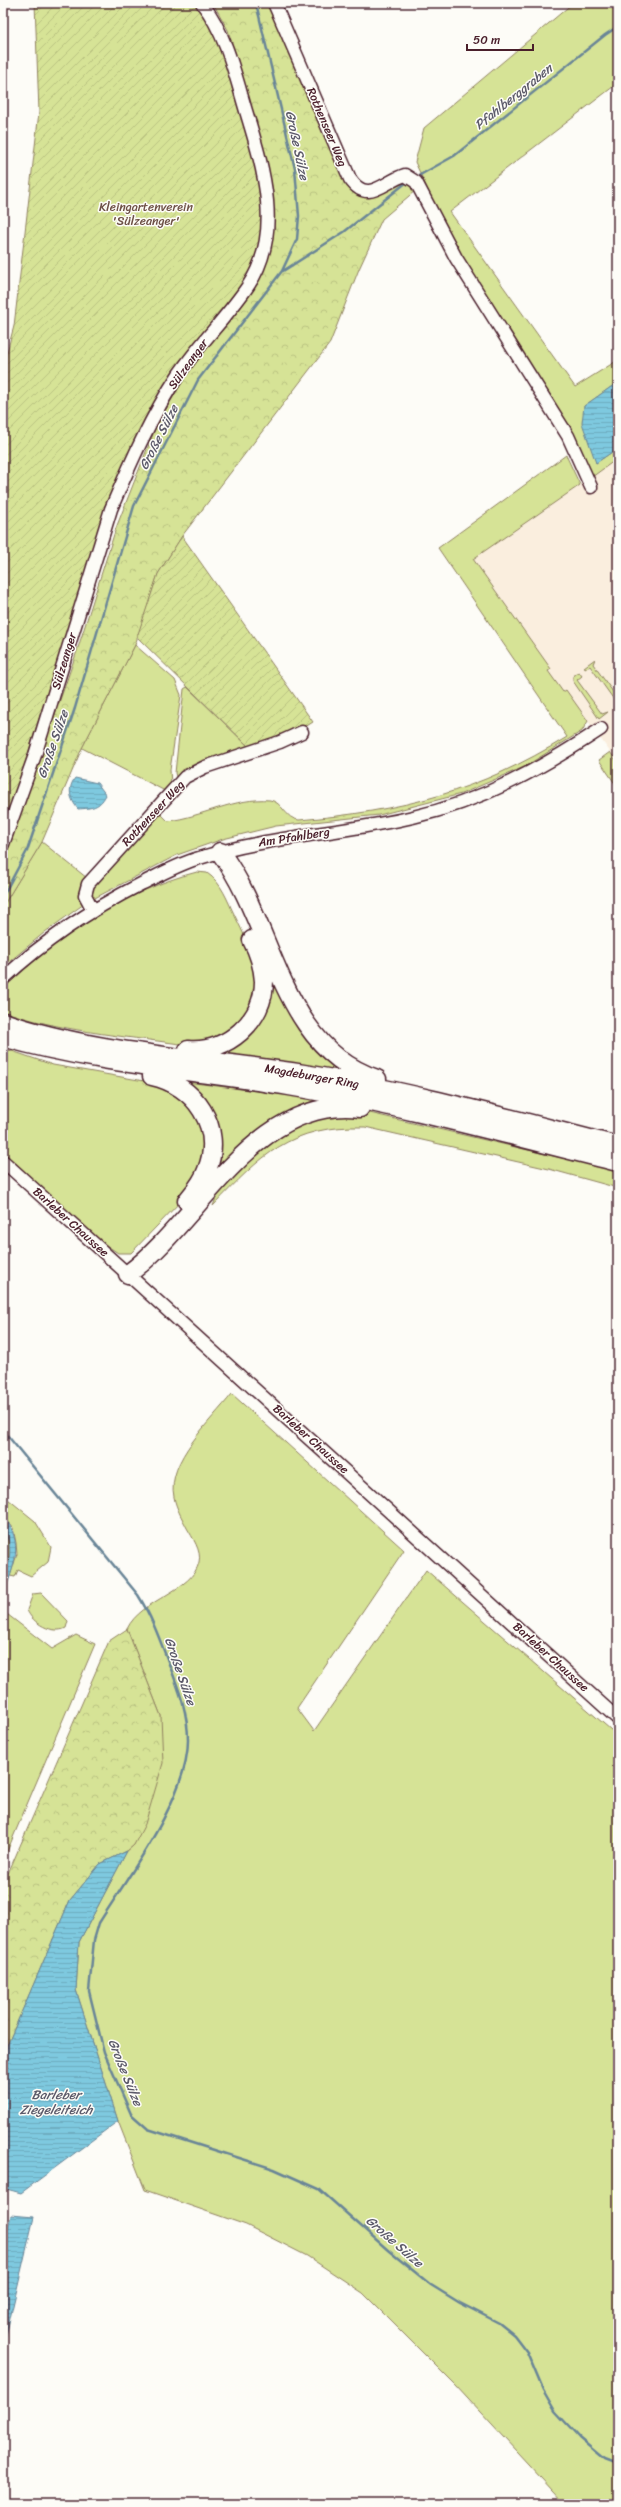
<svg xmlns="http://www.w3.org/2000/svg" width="621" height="2507" font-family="Sriracha,sans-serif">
  <defs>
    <pattern id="forest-crowns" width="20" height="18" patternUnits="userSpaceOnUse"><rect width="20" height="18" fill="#d6e396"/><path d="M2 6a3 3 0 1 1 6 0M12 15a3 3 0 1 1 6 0" fill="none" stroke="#b9c281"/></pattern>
    <pattern id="garden-furrows" width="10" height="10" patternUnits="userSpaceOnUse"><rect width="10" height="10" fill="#d6e396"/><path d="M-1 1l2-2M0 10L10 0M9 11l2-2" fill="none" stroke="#b9c281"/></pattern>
    <pattern id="water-rules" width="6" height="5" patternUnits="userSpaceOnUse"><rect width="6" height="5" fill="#7ec9df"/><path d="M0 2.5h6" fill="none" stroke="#6eacc0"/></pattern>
  </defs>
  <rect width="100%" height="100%" fill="#fdfcf7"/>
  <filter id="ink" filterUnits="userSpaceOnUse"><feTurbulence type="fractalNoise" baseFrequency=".025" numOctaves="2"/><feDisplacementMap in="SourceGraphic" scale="8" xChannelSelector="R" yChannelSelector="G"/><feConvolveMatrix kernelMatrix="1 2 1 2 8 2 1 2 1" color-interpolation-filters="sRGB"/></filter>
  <g filter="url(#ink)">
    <path fill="#faeede" d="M 618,458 L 618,763 L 566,691 L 563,692 L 548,671 L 550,669 L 473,559 Z"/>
    <path fill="#d6e396" stroke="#908160" d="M 573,3 L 618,3 L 618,83 L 450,212 L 575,387 L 618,360 L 618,382 L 584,406 L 596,463 L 618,448 L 618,458 L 592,477 L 573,433 L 554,401 L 452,243 L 415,162 L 424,128 Z
      M 566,455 L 580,485 L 473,559 L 551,669 L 548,671 L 563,692 L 566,690 L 588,721 L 582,731 L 524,767 L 461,794 L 379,815 L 276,826 L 223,839 L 177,855 L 93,899 L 89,890 L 159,812 L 168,821 C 202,817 235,797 270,800 C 283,802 285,819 299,820 C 402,811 478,792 567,737 L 438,548 Z
      M 135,645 L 175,680 L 181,695 L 170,770 L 171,784 L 167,792 L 82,748 Z
      M 595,659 L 593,664 L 618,699 L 618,705 L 613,708 L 617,704 L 590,666 L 585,669 L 584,667 Z
      M 579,672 L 582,676 L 577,680 L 602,714 L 608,712 L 599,719 L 573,681 L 573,676 Z
      M 187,687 L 250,748 L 177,780 L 175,773 L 184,689 Z
      M 610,752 L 618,763 L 618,788 L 599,760 Z
      M 42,842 L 87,878 L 80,890 L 84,904 L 45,932 L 3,967 L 3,906 Z
      M 197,872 L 207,873 C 222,883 227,900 235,916 C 245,937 260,965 256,989 C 249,1026 216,1047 180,1044 C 122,1036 58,1031 3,1011 L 3,989 C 56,938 125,890 197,872 Z
      M 268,976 L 284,993 L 345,1072 L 222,1053 Z
      M 3,1048 L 53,1065 L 150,1082 L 179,1094 L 200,1119 L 206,1155 L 183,1199 L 131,1253 L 118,1253 L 103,1243 L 3,1152 Z
      M 179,1081 L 325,1100 L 183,1212 L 216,1154 Z
      M 361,1111 L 618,1171 L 618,1188 L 549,1169 L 365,1127 C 290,1125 262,1155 213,1206 L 221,1185 L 256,1147 L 300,1119 Z
      M 232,1394 L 404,1550 L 297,1708 L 314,1731 L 426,1570 L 618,1736 L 618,2504 L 565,2504 L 456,2386 L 363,2293 L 307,2256 L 246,2225 L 145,2190 L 118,2121 L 76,1990 L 79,1942 L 127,1851 L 134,1845 L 161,1716 L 127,1629 C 141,1599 193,1591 199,1562 C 202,1551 192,1537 187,1528 C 182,1518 176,1508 174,1497 C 166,1461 211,1421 232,1394 Z
      M 3,1495 L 35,1521 L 51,1547 L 48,1562 L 31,1576 L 18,1570 L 15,1577 L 10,1576 L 17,1554 L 16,1543 L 13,1528 L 3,1514 Z
      M 3,1528 C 10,1540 13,1553 6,1567 L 3,1565 Z
      M 41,1593 L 68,1621 L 66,1628 C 53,1635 32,1623 27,1610 L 33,1594 Z
      M 3,1611 L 52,1649 L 76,1635 L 95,1644 L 3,1861 Z"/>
    <path fill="url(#forest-crowns)" stroke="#908160" d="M 213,3 L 271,3 L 358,195 L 363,197 L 402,179 L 416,190 L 382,219 L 359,269 L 330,343 L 182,536 L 158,574 L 135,645 L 82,748 L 42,842 L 3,906 L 3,854 L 27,795 L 76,654 L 116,528 L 157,424 L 196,359 L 254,286 L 269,254 L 274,216 L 272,187 L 266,157 L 228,30 Z
      M 127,1629 L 161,1716 L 163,1763 L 145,1824 L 134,1845 L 127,1851 L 100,1864 L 70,1900 L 3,2055 L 3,1885 L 109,1641 Z"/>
    <path fill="url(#garden-furrows)" stroke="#908160" d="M 35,3 L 198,3 L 217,33 L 257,162 L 264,215 L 258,255 L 247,281 L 186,355 L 105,512 L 3,832 L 3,367 L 14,326 L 39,112 Z
      M 182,536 L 313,722 L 291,736 L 250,748 L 137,637 L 158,574 Z"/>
    <path fill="url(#water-rules)" stroke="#698597" d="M 618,382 L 618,448 L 596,463 L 582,423 L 584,406 Z
      M 75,778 L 97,783 L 106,795 C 99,808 92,808 78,809 C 70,799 67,789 75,778 Z
      M 3,1514 C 25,1546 14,1563 3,1597 L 3,1565 L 6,1566 C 16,1548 3,1532 3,1514 Z
      M 127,1851 L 79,1942 L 76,1990 L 118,2121 L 21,2193 L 3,2188 L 3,2055 L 70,1900 L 100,1864 Z
      M 11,2215 L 34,2217 L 3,2348 L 3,2248 Z"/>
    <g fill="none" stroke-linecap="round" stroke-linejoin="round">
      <path stroke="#698597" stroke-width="2.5" d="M 420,175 L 454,156 L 605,35 L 614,29 L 618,30
        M 283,271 L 344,232 L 407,182
        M 3,896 L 27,851 L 75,708 L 134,506 L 198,380 L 282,271 L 297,239 L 299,216 L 295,169 L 256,3
        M 3,1430 L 138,1595 C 152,1617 160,1640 169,1664 C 179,1689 188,1713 188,1740 C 188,1797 129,1875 99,1923 L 94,1940 L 89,1991 L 104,2052 L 131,2114 L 148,2129 L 274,2169 L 319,2189 L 389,2251 L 431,2285 L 460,2303 L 499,2323 L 514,2335 L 527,2352 L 543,2390 L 555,2411 L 580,2438 L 605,2459 L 618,2464"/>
      <g stroke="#4a1f2b" stroke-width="15">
        <path id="minor" d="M 274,3 L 350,179 C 368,205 383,182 405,175 L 416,182 L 456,258 L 568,436 L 591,487
          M 3,844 L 35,755 L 111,509 C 131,462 151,416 179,374 C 200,343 227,317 248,286 C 284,233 263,167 246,111 C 235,74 226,34 202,3
          M 93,910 L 85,895 L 88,884 L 185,777 L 205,767 L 280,742 L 302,732
          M 3,979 C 45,940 90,910 141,884 C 159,875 177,865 196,859 C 267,836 341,834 413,817 C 483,801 542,768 601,729
          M 3,1161 L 618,1719"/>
      </g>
      <g stroke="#4a1f2b" stroke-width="21">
        <path id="highway" d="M 220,852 C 274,923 280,1048 377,1079
          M 3,1022 C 99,1055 204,1058 304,1074 C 410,1091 514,1120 618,1146
          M 3,1037 C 97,1064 193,1070 289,1086 C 400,1105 509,1135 618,1162
          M 188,1050 C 227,1053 264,1021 264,981 C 263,967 259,953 252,940
          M 152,1076 C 195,1085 224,1127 207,1170 C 203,1182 195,1191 187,1201
          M 128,1274 C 201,1220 255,1095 360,1108"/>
      </g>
      <use href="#minor" stroke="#fdfcf7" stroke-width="12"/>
      <use href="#highway" stroke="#fdfcf7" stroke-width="18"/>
    </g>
  </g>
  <g text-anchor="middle" stroke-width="3" stroke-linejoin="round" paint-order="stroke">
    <g font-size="12" fill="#4a1f2b" stroke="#fdfcf7">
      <text transform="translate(327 127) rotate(67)" y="4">Rothenseer Weg</text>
      <text transform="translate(188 364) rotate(-54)" y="4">Sülzeanger</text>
      <text transform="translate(64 661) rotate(-73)" y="4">Sülzeanger</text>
      <text transform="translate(153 813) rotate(-47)" y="4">Rothenseer Weg</text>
      <text transform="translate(294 837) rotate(-9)" y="4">Am Pfahlberg</text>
      <text transform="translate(312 1076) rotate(10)" y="4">Magdeburger Ring</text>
      <text transform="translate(71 1222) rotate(42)" y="4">Barleber Chaussee</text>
      <text transform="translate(311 1439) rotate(42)" y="4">Barleber Chaussee</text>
      <text transform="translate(551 1657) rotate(42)" y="4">Barleber Chaussee</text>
    </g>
    <g font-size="12" fill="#6d5046" stroke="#fdfcf7">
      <text x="146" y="211">Kleingartenverein<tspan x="146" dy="14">'Sülzeanger'</tspan></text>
    </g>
    <g font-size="13" font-style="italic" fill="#5c5a6a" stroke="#fdfcf7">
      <text transform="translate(513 96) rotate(-39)" y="5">Pfahlberggraben</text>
      <text transform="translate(298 145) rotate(78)" y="5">Große Sülze</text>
      <text transform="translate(158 437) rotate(-63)" y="5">Große Sülze</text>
      <text transform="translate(52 744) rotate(-71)" y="5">Große Sülze</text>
      <text transform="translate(181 1671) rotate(71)" y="5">Große Sülze</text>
      <text transform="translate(126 2072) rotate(68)" y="5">Große Sülze</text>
      <text x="56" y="2099">Barleber<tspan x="56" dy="15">Ziegeleiteich</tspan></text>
      <text transform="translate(395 2241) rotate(41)" y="5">Große Sülze</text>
    </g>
  </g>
  <rect width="621" height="2507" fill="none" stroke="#fdfcf7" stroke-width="16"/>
  <rect x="8" y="8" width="605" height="2491" fill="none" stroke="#4a1f2b" stroke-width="1.5" filter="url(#ink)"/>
  <path d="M467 44v6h66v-6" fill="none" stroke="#4a1f2b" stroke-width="2"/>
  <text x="473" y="44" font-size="12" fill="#4a1f2b" stroke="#fdfcf7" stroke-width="3" paint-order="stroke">50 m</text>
</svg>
